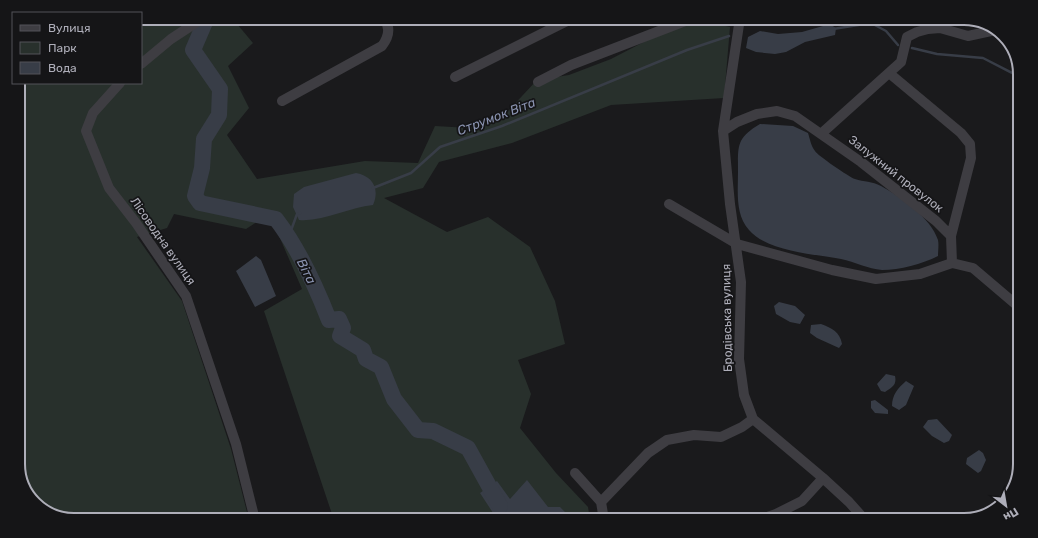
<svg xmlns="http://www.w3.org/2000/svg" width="1038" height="538" font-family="Rubik,sans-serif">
  <rect width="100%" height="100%" fill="#1a1a1c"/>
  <path fill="#28302c" d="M 141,18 L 197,18 L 174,41 L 211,18 L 232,18 L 253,43 L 228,66 L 249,108 L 227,135 L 257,179 L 365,161 L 418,163 L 435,126 L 469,128 L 507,112 L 537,80 L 569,75 L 611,59 L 690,18 L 730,27 L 724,98 L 611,105 L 512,143 L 439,162 L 423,188 L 384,198 L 447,232 L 488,217 L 530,247 L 555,301 L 565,344 L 518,360 L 531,394 L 520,428 L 556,473 L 588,507 L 590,520 L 334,520 L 264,311 L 302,289 L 273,222 L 263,218 L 246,229 L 174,214 L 167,228 L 137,237 L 182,301 L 231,449 L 249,520 L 74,520 L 49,514 L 27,495 L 18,468 L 18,83 L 141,83 Z"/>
  <path fill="#383d47" d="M 831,25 L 836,28 L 835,35 L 805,42 L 786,52 L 775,54 L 756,52 L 746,48 L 748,37 L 760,31 L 778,34 L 802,32 L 823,26 Z
    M 760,124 L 793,126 L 808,133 C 810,139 811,146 815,151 C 817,155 849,177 855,179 C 864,182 872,181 881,186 C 901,197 931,218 938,240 C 939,245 938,251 938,256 C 922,264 900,270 882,270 C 868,269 855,262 841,259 C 815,254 768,252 749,230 C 735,215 738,191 738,172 C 738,146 736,138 760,124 Z
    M 356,173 C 373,176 380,189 373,205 C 349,207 324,222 299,220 L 293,207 L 294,194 L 304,187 Z
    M 256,256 L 261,260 L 276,296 L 255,307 L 236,271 Z
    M 779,302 L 795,306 L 805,315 L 800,324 L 790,322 L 776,314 L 774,306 Z
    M 821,324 C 832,328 840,332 842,344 L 839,348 L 817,338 L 810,333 L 811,325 Z
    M 886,374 L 895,376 C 897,385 892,387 885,392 L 881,391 L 877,384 Z
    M 906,381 L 914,386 L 906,405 L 899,410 L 892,406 C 892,395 898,388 906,381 Z
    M 875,400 L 888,410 L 888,414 L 875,413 L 871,408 L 871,401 Z
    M 937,419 L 952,435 L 949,441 L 944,443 L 932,436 L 923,427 L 928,420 Z
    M 979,450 L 983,453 L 986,460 L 981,471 L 978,473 L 966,464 L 967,458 Z
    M 527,480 L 548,507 L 560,507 L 573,520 L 493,520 L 495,516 L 480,493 L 497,481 L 510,499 Z"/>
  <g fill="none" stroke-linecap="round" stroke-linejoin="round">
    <path stroke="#383d47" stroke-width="2.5" d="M 833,29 L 871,23 L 886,31 L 898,45
      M 912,48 L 937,54 L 983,58 L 1020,77
      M 373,188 L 411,173 L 440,147 L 502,126 L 687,50 L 729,36
      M 289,236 L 297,214 L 300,213"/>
    <path stroke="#383d47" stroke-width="16" d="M 203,18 L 205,22 L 193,50 L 220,89 L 219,115 L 204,139 L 202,168 L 195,196 L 200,203 L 276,219 C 299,249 315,284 329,320 L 339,319 L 343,328 L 340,336 L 363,350 L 366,359 L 381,367 L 394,399 L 418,430 L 433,431 L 468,448 L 500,506"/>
    <path stroke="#3e3d42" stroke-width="10" d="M 740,18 L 723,131 L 730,204 L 741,282 L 739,359 L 744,395 L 753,419 L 823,478 L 849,502 L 865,520
      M 141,64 L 171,39 L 203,18
      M 889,73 L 961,133 L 970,144 L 971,158 L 951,236
      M 455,77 L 573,18
      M 538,82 L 571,65 L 693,18
      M 120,83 L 93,113 L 86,131 L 109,188 L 136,223 L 186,296 L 236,444 L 255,520
      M 282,101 L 382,46 C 389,37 391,28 384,18
      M 723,131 L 737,122 L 757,114 L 777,111 L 795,116 L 861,162 L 936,221 L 951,236 L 952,263 L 973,268 L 1020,308
      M 822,133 L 901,62 L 907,37 L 917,32 L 928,29 L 940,28 L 968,36 L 991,31
      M 669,204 L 737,244 L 832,270 L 876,279 L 920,274 L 952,263
      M 575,473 L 601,502
      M 604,520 L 601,502 L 648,453 L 667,440 L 694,435 L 721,437 L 742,427 L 753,419
      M 758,520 L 776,514 L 802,501 L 823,478"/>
  </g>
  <g text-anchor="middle" stroke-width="3.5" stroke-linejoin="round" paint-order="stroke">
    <g font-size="12" fill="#aeaeb9" stroke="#151517">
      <text transform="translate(896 174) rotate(38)" y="4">Залужний провулок</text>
      <text transform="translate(163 241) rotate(55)" y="4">Лісоводна вулиця</text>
      <text transform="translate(727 318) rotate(-91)" y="4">Бродівська вулиця</text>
    </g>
    <g font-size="13" font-style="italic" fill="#8a93b0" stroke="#151517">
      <text transform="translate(496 116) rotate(-21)" y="5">Струмок Віта</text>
      <text transform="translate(307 271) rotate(63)" y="5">Віта</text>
    </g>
  </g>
  <path d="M0 0H1038V538H0ZM74 25H964A49 49 0 0 1 1013 74V464A49 49 0 0 1 964 513H74A49 49 0 0 1 25 464V74A49 49 0 0 1 74 25Z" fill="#151517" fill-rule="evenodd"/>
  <path fill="none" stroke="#aeaeb9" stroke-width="2" d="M74 25H964A49 49 0 0 1 1013 74V464A49 49 0 0 1 964 513H74A49 49 0 0 1 25 464V74A49 49 0 0 1 74 25Z"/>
  <rect x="12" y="12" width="130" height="72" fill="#151517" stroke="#525258"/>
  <rect x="20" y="25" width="20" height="6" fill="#3e3d42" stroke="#525258"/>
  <text x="48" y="32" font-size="12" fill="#aeaeb9">Вулиця</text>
  <rect x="20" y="42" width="20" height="12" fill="#28302c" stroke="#525258"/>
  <text x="48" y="52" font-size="12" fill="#aeaeb9">Парк</text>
  <rect x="20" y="62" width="20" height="12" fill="#383d47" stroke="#525258"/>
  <text x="48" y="72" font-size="12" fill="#aeaeb9">Вода</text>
  <g transform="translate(1006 506) rotate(149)" stroke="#151517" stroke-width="3" paint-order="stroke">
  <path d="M0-3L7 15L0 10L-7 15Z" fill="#aeaeb9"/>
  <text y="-6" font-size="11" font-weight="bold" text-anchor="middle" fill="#aeaeb9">Пн</text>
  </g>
</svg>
